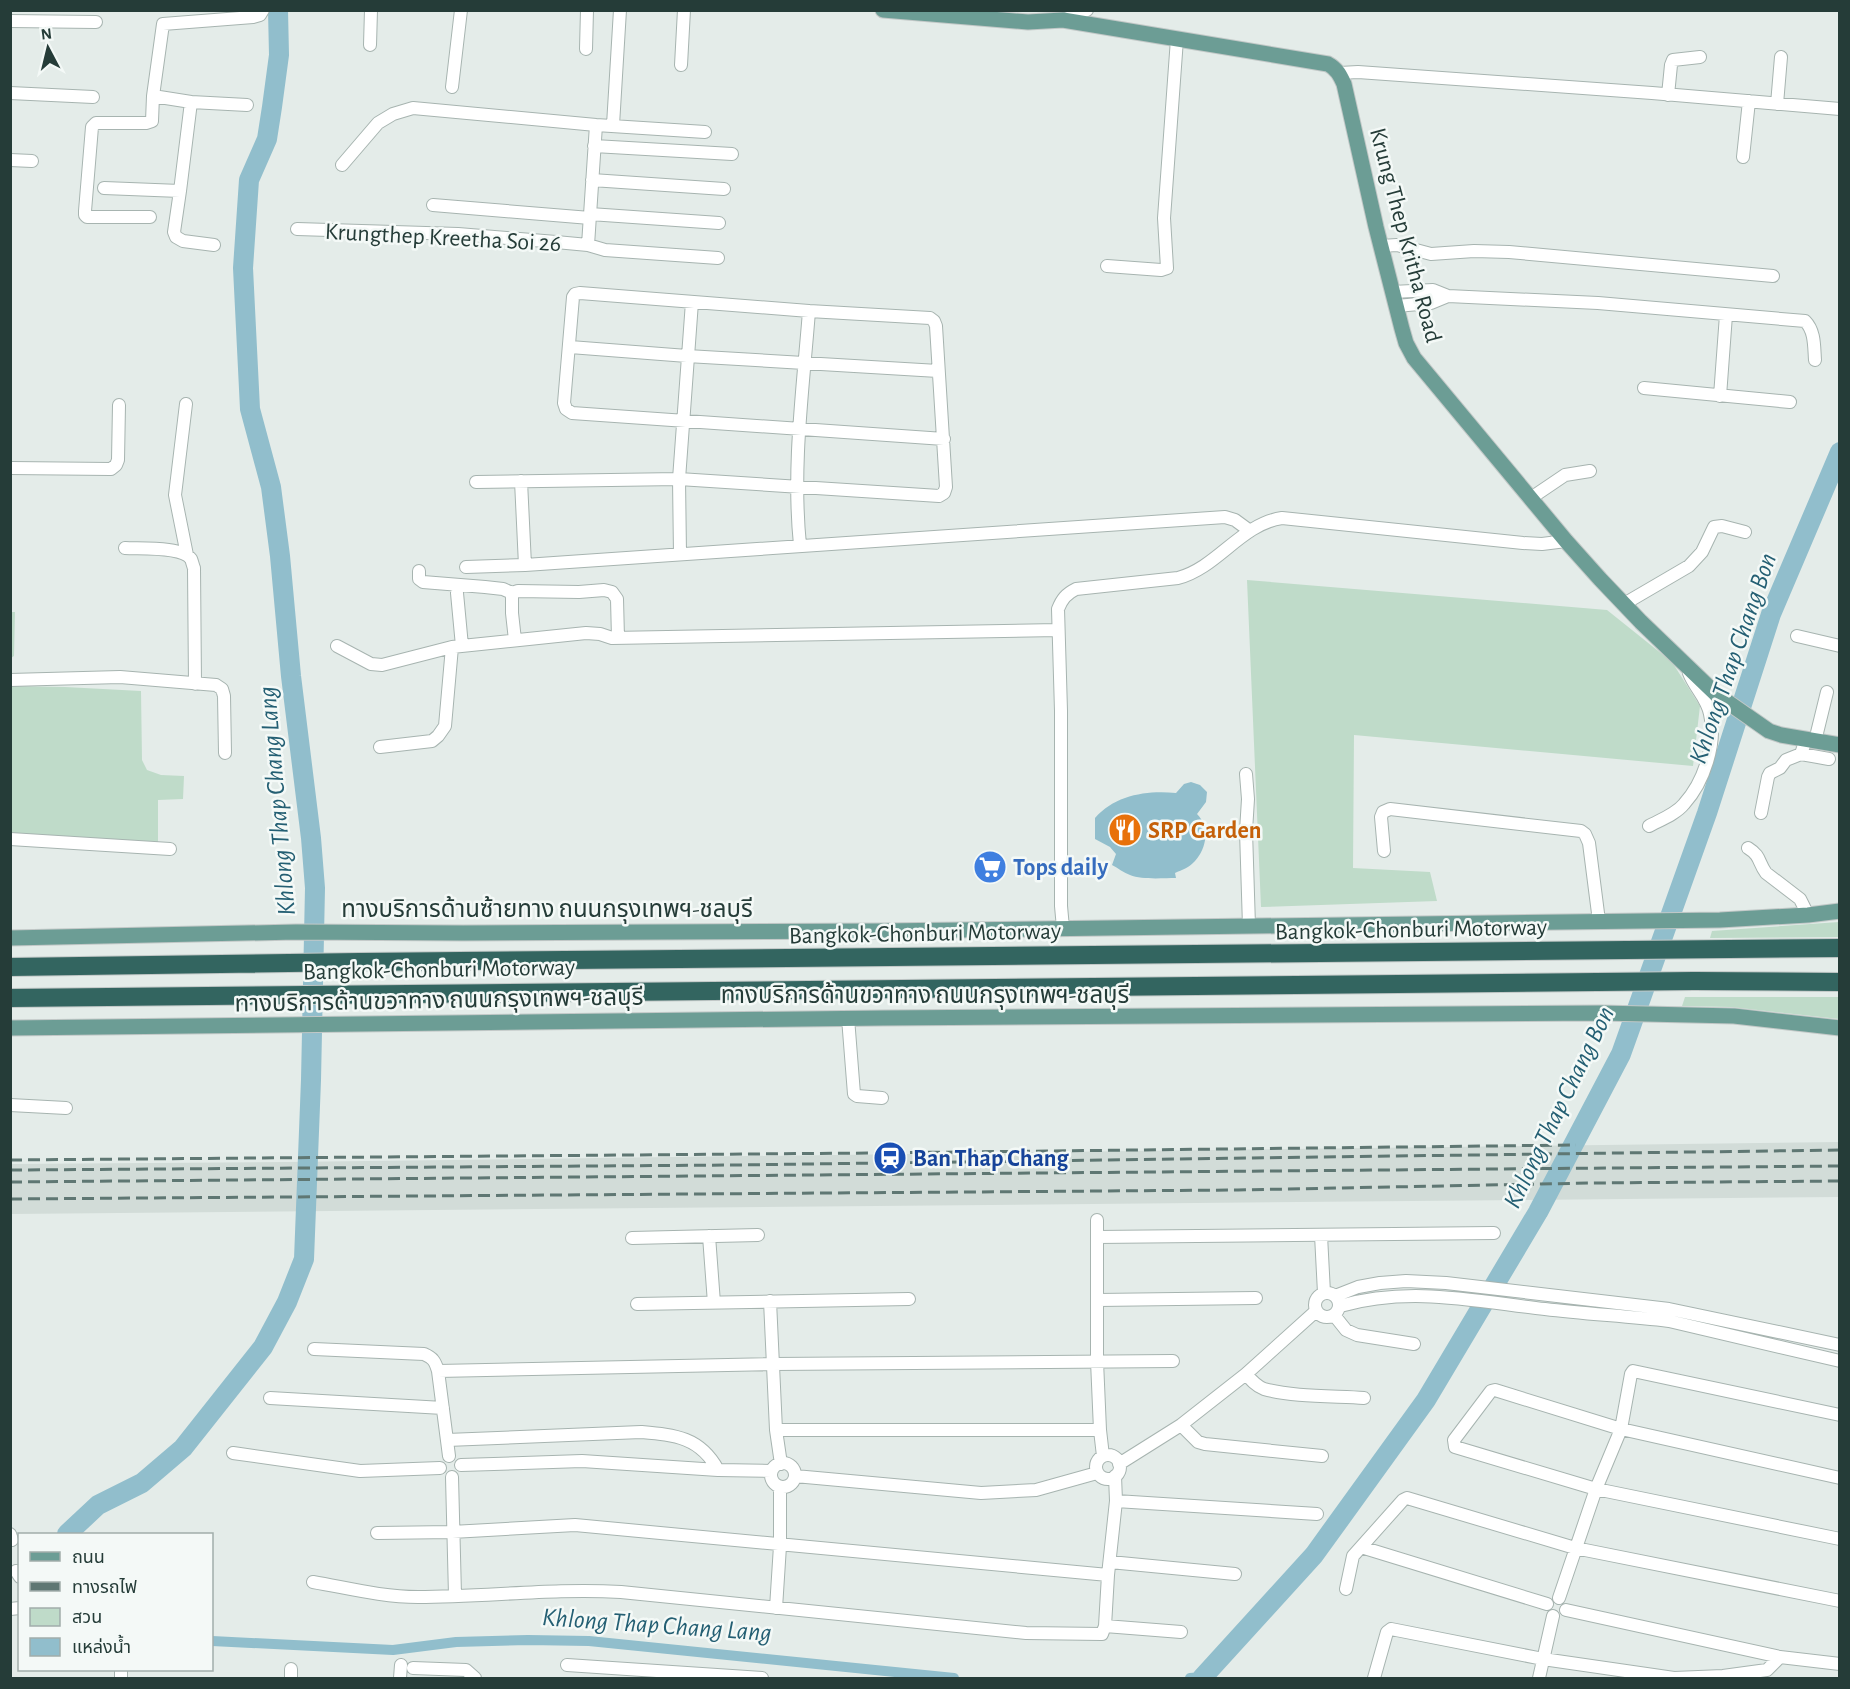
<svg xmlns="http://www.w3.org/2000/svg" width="1850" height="1689" font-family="'Alegreya Sans','Noto Sans Thai',sans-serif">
  <rect width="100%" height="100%" fill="#e4ece9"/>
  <path fill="#d2dcd8" d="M 1839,1142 L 1839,1197 L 10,1214 L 11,1164 L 287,1162 Z"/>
  <path fill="#bfdbc9" d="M 1247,580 L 1607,610 L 1672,662 L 1700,706 L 1693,766 L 1354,735 L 1353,868 L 1430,872 L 1437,901 L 1261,907 Z
    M 10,612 L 15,612 L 14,656 L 11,658 Z
    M 10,686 L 65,687 L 141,691 L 142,760 L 147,770 L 161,775 L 184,776 L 183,799 L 158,800 L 158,846 L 11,836 Z
    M 1839,922 L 1839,937 L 1710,938 L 1712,931 Z
    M 1685,997 L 1839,997 L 1839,1019 L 1731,1007 L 1682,1006 Z"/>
  <path fill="#91becc" d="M 1191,782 L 1200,785 L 1207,792 L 1206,802 L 1197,814 C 1210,827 1207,848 1195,861 C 1190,867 1182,870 1175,873 L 1176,878 C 1163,878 1142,880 1130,875 C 1124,873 1118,868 1112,865 L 1116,854 L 1110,847 L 1095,839 L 1095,818 C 1115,795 1147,790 1176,793 L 1184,784 Z"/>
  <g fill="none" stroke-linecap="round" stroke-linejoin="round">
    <path stroke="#91becc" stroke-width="10" d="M 212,1641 L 393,1650 L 456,1642 L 528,1640 L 589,1641 L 954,1678
      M 1190,1678 L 1202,1677"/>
    <path stroke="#91becc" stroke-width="20" d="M 67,1534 L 98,1505 L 142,1483 L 183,1448 L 263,1347 L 287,1302 L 304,1259 L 311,1080 L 315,888 L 311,838 L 291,676 L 280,556 L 271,487 L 250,409 L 243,268 L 249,180 L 267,139 L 272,107 L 279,55 L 278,10
      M 1202,1678 L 1314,1555 L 1426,1400 L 1538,1212 L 1621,1054 L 1707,813 L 1771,614 L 1840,452"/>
    <g stroke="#a7b4b0" stroke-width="14">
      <path id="minor" d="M 1063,20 L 1087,10
        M 10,21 L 96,22
        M 370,45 L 371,10
        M 586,49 L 587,10
        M 681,65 L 684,10
        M 1340,73 L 1358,72 L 1652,93 L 1840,109
        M 452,87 L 461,10
        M 10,93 L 93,97
        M 1668,95 L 1671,65 L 1673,60 L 1700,57
        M 191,102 L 247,105
        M 1777,104 L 1781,57
        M 613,125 L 620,10
        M 594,146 L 732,154
        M 1743,157 L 1749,101
        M 10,160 L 32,161
        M 342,165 L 378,123 L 393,114 L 413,108 L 596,125 L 705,132
        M 592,180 L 724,189
        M 104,188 L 180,191 L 191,102 L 153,96 L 163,24 L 253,17 L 260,15 L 263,10
        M 180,191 L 174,232 L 176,237 L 183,241 L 214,245
        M 433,205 L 590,218
        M 590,214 L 719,223
        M 150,217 L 87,217 L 85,215 L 85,211 L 92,127 L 96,123 L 146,123 L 152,121 L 153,96
        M 297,229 L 458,234 L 556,242 L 588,245 L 605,250 L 718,258
        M 588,245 L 596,125
        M 1381,246 L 1397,245 L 1431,254 L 1474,251 L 1509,252 L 1773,276
        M 1107,266 L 1161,270 L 1167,268 L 1164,218 L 1177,39
        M 1392,292 L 1433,290 L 1448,296 L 1598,303 L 1805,321 C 1815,331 1814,346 1815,360
        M 1396,306 L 1431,303 L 1448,296
        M 570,347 L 687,356 L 938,371
        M 1644,388 L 1790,402
        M 1720,396 L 1726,315
        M 186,404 L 175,495 L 187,555
        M 10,468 L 111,469 L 116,465 L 118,460 L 119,405
        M 521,481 L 525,565
        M 476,482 L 679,479 L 939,496 L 944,493 L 946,487 L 936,326 L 934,321 L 930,318 L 809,311 L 580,293 L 575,294 L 573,297 L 564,403 L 566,409 L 572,413 L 944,439
        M 1531,498 L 1565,475 L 1590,471
        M 800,545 C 792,467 803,389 809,311
        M 125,548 C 140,549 182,546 191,559 C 192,561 193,566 194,568 L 195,684
        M 680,554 L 679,479 L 692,302
        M 466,567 L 525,565 L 1225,517 L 1235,520 L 1250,531
        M 419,571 L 419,579 L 423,582 L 485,587 L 503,589 L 512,593
        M 457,593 L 462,646
        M 1624,604 L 1689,566 L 1702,552 L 1714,527 L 1722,526 L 1745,532
        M 1797,636 L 1840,646
        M 515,640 L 512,613 L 512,593 L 518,591 L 579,592 L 604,590 L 612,592 L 617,599 L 618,638
        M 337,646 L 371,664 L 382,665 L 452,647 L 586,633 L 600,634 L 612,638 L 1058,630
        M 10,680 L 120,677 L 216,685 L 222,689 L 224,696 L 225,753
        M 1815,741 L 1827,692
        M 380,747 L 432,741 L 438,736 L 445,726 L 452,647
        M 1801,754 L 1829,759
        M 1246,774 L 1248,799 L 1246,831 L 1249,926
        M 1761,813 L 1768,777 L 1770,773 L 1780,768 L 1786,760 L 1801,754 L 1806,739
        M 1649,826 C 1660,820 1676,814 1684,804 C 1704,782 1717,743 1710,714 C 1707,698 1694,687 1689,673
        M 10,839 L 170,849
        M 1748,848 C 1761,856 1758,862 1766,873 L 1800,899 L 1808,915
        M 1384,851 L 1381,817 L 1383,812 L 1390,809 L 1581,831 L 1585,834 L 1589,843 L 1599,921
        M 1063,928 L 1061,906 L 1061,711 L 1058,609 C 1062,599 1066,594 1076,589 L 1178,578 C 1217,568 1241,524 1282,518 L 1523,543 L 1542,544 L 1566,541
        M 848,1018 L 854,1094 L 857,1096 L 882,1098
        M 10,1105 L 66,1108
        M 1097,1220 L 1097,1361 L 1100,1430 L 1103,1456
        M 1321,1235 L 1324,1293
        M 709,1236 L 714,1303
        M 1097,1237 L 1494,1233
        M 632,1238 L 758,1235
        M1315 1305a12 12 0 1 1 24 0a12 12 0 1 1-24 0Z
        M 1335,1296 L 1358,1287 L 1380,1283 L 1406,1281 L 1446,1283 L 1669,1309 L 1840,1345
        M 1098,1300 L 1256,1298
        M 770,1301 L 776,1430 L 781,1464
        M 637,1304 L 909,1299
        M 1340,1306 C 1410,1286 1474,1301 1545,1309 C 1586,1314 1627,1316 1669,1321 L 1840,1361
        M 1334,1315 L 1346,1330 L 1357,1335 L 1414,1344
        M 314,1349 L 424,1354 C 433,1358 435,1361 438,1371 L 449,1456
        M 438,1371 L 773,1364 L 1173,1361
        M 1246,1374 C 1251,1380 1256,1386 1264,1389 C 1292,1397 1334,1396 1364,1398
        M 270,1398 L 443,1408
        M 1181,1425 L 1198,1442 L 1205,1444 L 1322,1456
        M 776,1430 L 1100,1430
        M 447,1440 L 641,1432 C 675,1435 700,1437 718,1470
        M 233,1453 L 360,1471 L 440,1468
        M1096 1467a12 12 0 1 1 24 0a12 12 0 1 1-24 0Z
        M771 1475a12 12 0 1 1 24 0a12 12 0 1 1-24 0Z
        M 1119,1464 L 1181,1425 L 1246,1374 L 1316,1311
        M 461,1465 L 582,1461 L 718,1470 L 771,1471
        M 795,1476 L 981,1493 L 1036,1490 L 1097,1473
        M 452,1477 L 455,1595
        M 1840,1478 L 1621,1429 L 1495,1390 L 1491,1391 L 1454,1440 L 1455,1447 L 1596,1489 L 1840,1539
        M 1116,1501 L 1317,1514
        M 377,1533 L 452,1532 L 575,1525 L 1108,1575
        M 10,1534 L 12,1540
        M 1361,1547 L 1547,1604
        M 1110,1562 L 1235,1574
        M 16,1571 L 20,1577
        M 313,1582 C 348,1588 382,1597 418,1597 C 486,1597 553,1588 621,1592 L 1026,1633 L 1102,1634 L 1105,1626 L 1181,1632
        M 1346,1589 L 1353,1556 L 1403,1500 L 1407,1498 L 1575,1548 L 1840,1601
        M 1559,1598 L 1596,1489 L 1621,1429 L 1631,1374 L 1633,1371 L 1840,1415
        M 776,1608 L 780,1546 L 780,1487
        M 10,1609 L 20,1608
        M 1566,1610 L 1780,1657 L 1840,1664
        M 1105,1626 L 1108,1575 L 1116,1501 L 1115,1476
        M 567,1665 L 762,1678
        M 413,1668 L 466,1670 L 475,1678
        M 121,1670 L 121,1678
        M 291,1678 L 291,1669
        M 400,1678 L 401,1665
        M 1374,1678 L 1387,1632 L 1391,1629 L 1543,1659 L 1674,1678 L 1723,1676 L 1767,1670 L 1780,1657
        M 1539,1678 L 1553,1616"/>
    </g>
    <g stroke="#c2c8c7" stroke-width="17">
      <path id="major" d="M 883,10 L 1028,22 L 1063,20 L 1328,64 C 1337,69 1340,75 1344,84 L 1376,227 L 1402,329 L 1406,343 L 1414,358 L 1566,541 L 1600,579 L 1641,622 L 1716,694 L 1769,731 L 1781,735 L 1840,745
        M 10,938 L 296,932 L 463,933 L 881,931 L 1720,920 L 1808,915 L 1840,911
        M 10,1028 L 883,1018 L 1601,1013 L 1734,1016 L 1840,1028"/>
    </g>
    <g stroke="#c2c8c7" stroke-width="20">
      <path id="highway" d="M 10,967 L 359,962 L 1840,948
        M 10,998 L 1694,981 L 1840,982"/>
    </g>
    <use href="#minor" stroke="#fff" stroke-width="12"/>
    <use href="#major" stroke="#6c9d95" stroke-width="15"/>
    <use href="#highway" stroke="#336560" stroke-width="18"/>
    <path stroke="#5f7773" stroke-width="3" stroke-dasharray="12 6" stroke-linecap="butt" d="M 10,1160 L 873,1153 L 1576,1145
      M 10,1170 L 735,1165 L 1840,1150
      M 10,1182 L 1840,1166
      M 10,1199 L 1238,1190 L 1591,1183 L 1840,1181"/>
  </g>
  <defs>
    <g id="restaurant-disc" transform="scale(1.725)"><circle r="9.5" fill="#e8710a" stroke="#f4f9f7"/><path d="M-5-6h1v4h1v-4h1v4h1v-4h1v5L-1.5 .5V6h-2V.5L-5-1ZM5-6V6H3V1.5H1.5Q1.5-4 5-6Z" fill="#fff"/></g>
    <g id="supermarket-disc" transform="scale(1.725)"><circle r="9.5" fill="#3f7fe0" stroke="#f4f9f7"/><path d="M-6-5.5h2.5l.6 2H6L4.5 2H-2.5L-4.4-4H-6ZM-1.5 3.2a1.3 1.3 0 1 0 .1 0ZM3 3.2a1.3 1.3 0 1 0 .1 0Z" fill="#fff"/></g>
    <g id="station-disc" transform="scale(1.725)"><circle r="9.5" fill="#1a4fb4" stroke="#f4f9f7"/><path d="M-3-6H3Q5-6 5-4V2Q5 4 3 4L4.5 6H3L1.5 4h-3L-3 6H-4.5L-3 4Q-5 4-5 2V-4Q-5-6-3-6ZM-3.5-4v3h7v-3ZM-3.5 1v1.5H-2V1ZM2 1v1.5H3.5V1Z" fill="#fff"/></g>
  </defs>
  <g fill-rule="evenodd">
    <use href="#restaurant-disc" x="1125" y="830"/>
    <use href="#supermarket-disc" x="990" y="867"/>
    <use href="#station-disc" x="890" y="1158"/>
  </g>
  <g text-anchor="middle" stroke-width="5" stroke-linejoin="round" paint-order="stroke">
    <g font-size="24" fill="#253c38" stroke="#f4f9f7">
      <text transform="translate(1406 235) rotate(75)" y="8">Krung Thep Kritha Road</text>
      <text transform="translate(443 237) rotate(3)" y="8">Krungthep Kreetha Soi 26</text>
      <text x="547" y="917">ทางบริการด้านซ้ายทาง ถนนกรุงเทพฯ-ชลบุรี</text>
      <text transform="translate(1411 929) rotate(-1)" y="8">Bangkok-Chonburi Motorway</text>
      <text transform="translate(925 933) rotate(-1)" y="8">Bangkok-Chonburi Motorway</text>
      <text transform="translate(439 969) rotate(-1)" y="8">Bangkok-Chonburi Motorway</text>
      <text x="925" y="1003">ทางบริการด้านขวาทาง ถนนกรุงเทพฯ-ชลบุรี</text>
      <text transform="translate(439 1000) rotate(-1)" y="8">ทางบริการด้านขวาทาง ถนนกรุงเทพฯ-ชลบุรี</text>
    </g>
    <g font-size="24" font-weight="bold" fill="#c56008" stroke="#f4f9f7" text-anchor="start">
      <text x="1148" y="838">SRP Garden</text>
    </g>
    <g font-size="24" font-weight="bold" fill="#366cbe" stroke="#f4f9f7" text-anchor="start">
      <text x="1013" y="875">Tops daily</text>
    </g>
    <g font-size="24" font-weight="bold" fill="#164399" stroke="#f4f9f7" text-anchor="start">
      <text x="913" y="1166">Ban Thap Chang</text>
    </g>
    <g font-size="26" font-style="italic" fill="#245f73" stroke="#f4f9f7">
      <text transform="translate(1732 658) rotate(-71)" y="9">Khlong Thap Chang Bon</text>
      <text transform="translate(276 801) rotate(-95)" y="9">Khlong Thap Chang Lang</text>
      <text transform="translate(1558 1107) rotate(-64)" y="9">Khlong Thap Chang Bon</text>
      <text transform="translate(657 1624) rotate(4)" y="9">Khlong Thap Chang Lang</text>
    </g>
  </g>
  <rect width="1850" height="1689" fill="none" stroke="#253c38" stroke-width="24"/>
  <rect x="18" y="1533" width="195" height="138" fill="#f4f9f7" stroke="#a1adab" stroke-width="1.5"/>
  <rect x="30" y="1552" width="30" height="9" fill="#6c9d95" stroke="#a1adab" stroke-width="1.5"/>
  <text x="72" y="1563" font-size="18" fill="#253c38">ถนน</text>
  <rect x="30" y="1582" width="30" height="9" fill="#5f7773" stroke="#a1adab" stroke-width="1.5"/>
  <text x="72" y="1593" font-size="18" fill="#253c38">ทางรถไฟ</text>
  <rect x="30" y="1608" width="30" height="18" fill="#bfdbc9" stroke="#a1adab" stroke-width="1.5"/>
  <text x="72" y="1623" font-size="18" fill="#253c38">สวน</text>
  <rect x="30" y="1638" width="30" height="18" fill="#91becc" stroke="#a1adab" stroke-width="1.5"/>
  <text x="72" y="1653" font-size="18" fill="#253c38">แหล่งน้ำ</text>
  <g transform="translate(48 48) rotate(353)" stroke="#f4f9f7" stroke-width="4.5" paint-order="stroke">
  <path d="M0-4.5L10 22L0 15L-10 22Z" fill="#253c38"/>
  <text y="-9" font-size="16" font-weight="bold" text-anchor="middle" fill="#253c38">N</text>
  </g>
</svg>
